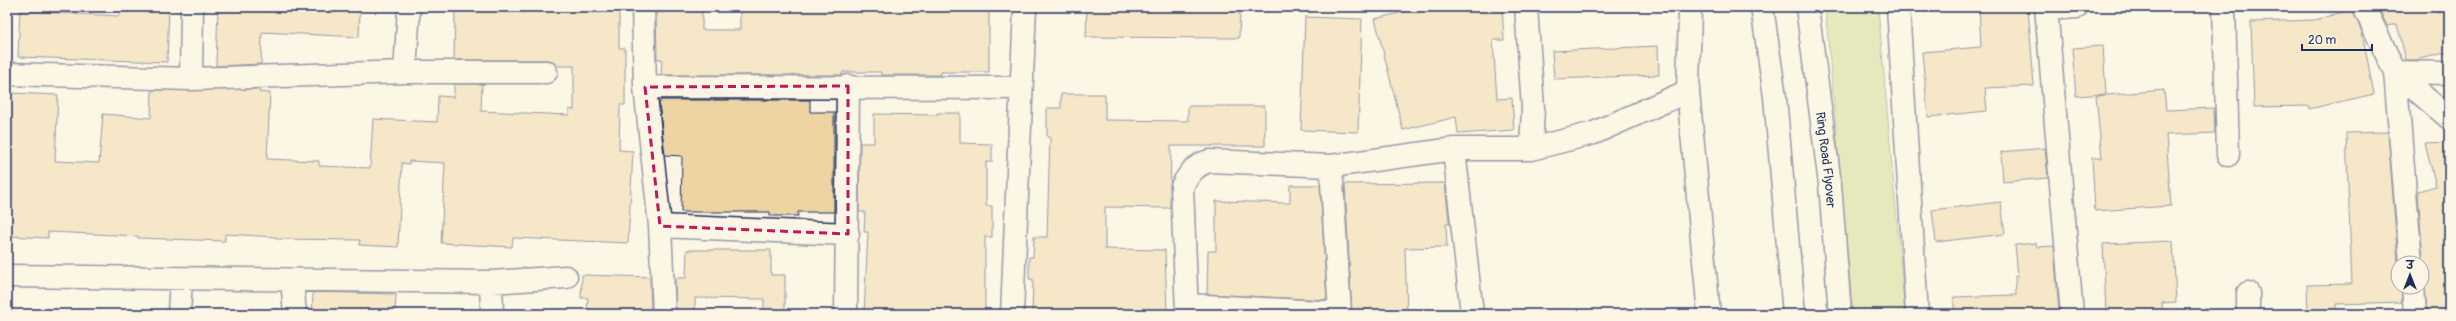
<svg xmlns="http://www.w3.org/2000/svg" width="2456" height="321" font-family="Pangolin,'Playpen Sans Deva',sans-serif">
  <rect width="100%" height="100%" fill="#fcf5e5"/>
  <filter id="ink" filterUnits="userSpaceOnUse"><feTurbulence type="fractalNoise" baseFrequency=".025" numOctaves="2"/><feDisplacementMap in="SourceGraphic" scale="8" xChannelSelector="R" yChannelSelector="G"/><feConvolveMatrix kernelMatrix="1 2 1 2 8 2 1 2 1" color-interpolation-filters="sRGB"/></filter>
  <g filter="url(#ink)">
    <path fill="#ceda8d" stroke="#748476" d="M 1825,7 L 1878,7 L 1905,314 L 1853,314 Z
      M 279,308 L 280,314 L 248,314 Z"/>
    <path fill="#eed4a3" stroke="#1b2f5e" d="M 120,7 L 169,7 L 167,62 L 18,57 L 20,11 L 119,16 Z
      M 287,7 L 360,7 L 359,37 L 262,32 L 261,64 L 216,66 L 218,9 L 286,12 Z
      M 455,7 L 619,7 L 619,48 L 625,48 L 625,105 L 620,105 L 619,150 L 633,151 L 628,243 L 513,238 L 512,247 L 441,243 L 445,163 L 409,161 L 409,164 L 402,163 L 398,247 L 359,245 L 360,240 L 276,239 L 276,237 L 225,234 L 225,241 L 138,238 L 138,236 L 48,232 L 48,238 L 7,236 L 7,168 L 12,93 L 58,95 L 55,161 L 99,163 L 103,114 L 151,118 L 152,90 L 260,89 L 259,92 L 270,93 L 267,159 L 319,161 L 319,166 L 370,168 L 373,119 L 437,122 L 438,96 L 454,97 L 454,84 L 482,84 L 481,111 L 569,115 L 569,109 L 574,110 L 574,66 L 557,66 L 553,61 L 546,60 L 454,60 Z
      M 656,7 L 702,7 L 702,30 L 740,30 L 740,7 L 989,7 L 989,72 L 941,72 L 941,75 L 881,75 L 881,72 L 843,72 L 842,75 L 661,75 L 662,59 L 657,59 Z
      M 1087,7 L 1240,7 L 1239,38 L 1086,37 Z
      M 1424,7 L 1427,7 L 1428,11 L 1502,7 L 1504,40 L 1493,40 L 1497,99 L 1512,98 L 1514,130 L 1458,134 L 1456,117 L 1403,130 L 1375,19 Z
      M 1979,7 L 2028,7 L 2034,86 L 1985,88 L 1987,111 L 1928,117 L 1922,52 L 1981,47 Z
      M 2378,7 L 2436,7 L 2437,13 L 2449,10 L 2449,52 L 2415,60 L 2406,60 L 2397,24 L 2387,26 Z
      M 2352,9 L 2362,32 L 2374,94 L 2309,109 L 2309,106 L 2254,107 L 2251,22 L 2315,20 Z
      M 1305,17 L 1362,19 L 1358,132 L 1301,130 Z
      M 1658,46 L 1659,75 L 1554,79 L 1552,51 Z
      M 2103,46 L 2106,94 L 2076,96 L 2072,48 Z
      M 2164,90 L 2166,110 L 2214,108 L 2215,133 L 2166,135 L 2171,206 L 2095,211 L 2092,158 L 2102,158 L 2096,96 Z
      M 1061,94 L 1105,94 L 1105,120 L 1188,121 L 1188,106 L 1265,106 L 1265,146 L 1171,146 L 1170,208 L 1105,207 L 1105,249 L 1165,250 L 1167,314 L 1032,314 L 1033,279 L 1029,279 L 1029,257 L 1033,257 L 1034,237 L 1047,237 L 1050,137 L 1047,137 L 1047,108 L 1061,108 Z
      M 661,100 L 810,100 L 810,112 L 834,112 L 834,212 L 798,212 L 798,216 L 770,216 L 770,212 L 681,212 L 682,156 L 665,155 L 659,104 Z
      M 937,113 L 960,113 L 960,143 L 992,144 L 992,162 L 986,162 L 986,206 L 992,206 L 992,237 L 985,237 L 985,314 L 864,314 L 868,232 L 864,232 L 865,212 L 859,212 L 860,143 L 874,143 L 874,114 L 937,115 Z
      M 2388,132 L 2398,263 L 2398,287 L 2401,287 L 2402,302 L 2336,304 L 2336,314 L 2308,314 L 2307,285 L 2352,284 L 2346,133 Z
      M 2449,142 L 2449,314 L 2427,314 L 2425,286 L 2422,279 L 2423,262 L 2418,191 L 2436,186 L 2425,143 Z
      M 2045,148 L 2048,178 L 2003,182 L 2001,152 Z
      M 1445,183 L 1449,221 L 1449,224 L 1446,224 L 1447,247 L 1405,248 L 1407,314 L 1352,314 L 1345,184 Z
      M 1290,185 L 1320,185 L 1327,300 L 1207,294 L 1208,251 L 1216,251 L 1216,201 L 1290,203 Z
      M 2001,202 L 2005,234 L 1936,242 L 1932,210 Z
      M 2173,241 L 2176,302 L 2162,303 L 2163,314 L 2106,314 L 2103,244 Z
      M 2036,243 L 2037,247 L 2054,246 L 2059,314 L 1954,314 L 1954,297 L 2016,295 L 2015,276 L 2018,276 L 2015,245 Z
      M 687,250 L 771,250 L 771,275 L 785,275 L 785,314 L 764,314 L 764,299 L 695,298 L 695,314 L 676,314 L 675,278 L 686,278 Z
      M 582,275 L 650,277 L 651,314 L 587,314 L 588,298 L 581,298 Z
      M 313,292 L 396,294 L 395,314 L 312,314 Z"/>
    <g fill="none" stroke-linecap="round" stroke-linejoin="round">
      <g stroke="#1b2f5e" stroke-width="25">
        <path id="minor" d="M 643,7 L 645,87 L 660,226 L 664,314
          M 1526,7 L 1533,108 L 1531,149
          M 1690,7 L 1688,91 L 1709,314
          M 1898,7 L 1917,314
          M 2046,7 L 2072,314
          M 2224,7 L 2228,155
          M 2364,7 L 2395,72 L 2449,118
          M 2046,9 L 2077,7
          M 405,72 L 409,7
          M 7,74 L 191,79 L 405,72 L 546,72
          M 191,79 L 192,7
          M 645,87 L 1021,88
          M 1331,166 L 1454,149
          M 660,226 L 848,234
          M 2411,263 L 2395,72 L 2449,73
          M 7,276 L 491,282 L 566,277
          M 292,280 L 295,314
          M 491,282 L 492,314
          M 2413,287 L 2415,314
          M 1187,305 L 1340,313
          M 179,314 L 181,279
          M 846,314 L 848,86
          M 1012,314 L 1025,7
          M 1187,314 L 1182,186 C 1189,174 1195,165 1209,161 L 1331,166 L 1340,314
          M 1472,314 L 1454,149 L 1531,149 L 1594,133 L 1688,91
          M 2248,314 L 2248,293"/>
      </g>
      <g stroke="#1b2f5e" stroke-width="25">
        <g id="major">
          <path d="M 1762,7 L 1775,97 L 1794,314"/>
          <path id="s1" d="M 1807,7 L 1830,184 L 1840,314"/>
        </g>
      </g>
      <use href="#minor" stroke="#fcf5e5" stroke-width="22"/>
      <use href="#major" stroke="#fcf5e5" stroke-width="22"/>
    </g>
  </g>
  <path d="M0 0H2456V321H0ZM 848,86 L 848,234 L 660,226 L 645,87 Z" fill="#fcf5e5" fill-opacity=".55" fill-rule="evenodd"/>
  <path fill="none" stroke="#c2185b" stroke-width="3" stroke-dasharray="8 5" stroke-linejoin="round" d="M 848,86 L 848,234 L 660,226 L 645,87 Z"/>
  <g text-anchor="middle" stroke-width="3" stroke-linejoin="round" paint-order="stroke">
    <g font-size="13" fill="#1b2f5e" stroke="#fcf5e5">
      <text dy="5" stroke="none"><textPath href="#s1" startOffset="154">Ring Road Flyover</textPath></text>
    </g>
  </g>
  <rect width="2456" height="321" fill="none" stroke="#fcf5e5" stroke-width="24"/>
  <rect x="12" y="12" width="2432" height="297" fill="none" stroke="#1b2f5e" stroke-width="1.5" filter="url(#ink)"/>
  <g transform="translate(2410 275)"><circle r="19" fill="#fcf5e5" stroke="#a2a6af"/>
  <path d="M0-3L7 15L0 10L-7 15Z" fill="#1b2f5e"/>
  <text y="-6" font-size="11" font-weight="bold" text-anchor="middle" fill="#1b2f5e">उ</text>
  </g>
  <path d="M2302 44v6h70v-6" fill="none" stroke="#1b2f5e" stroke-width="2"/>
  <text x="2308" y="44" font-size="12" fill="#1b2f5e" stroke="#fcf5e5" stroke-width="3" paint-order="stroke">20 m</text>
</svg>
